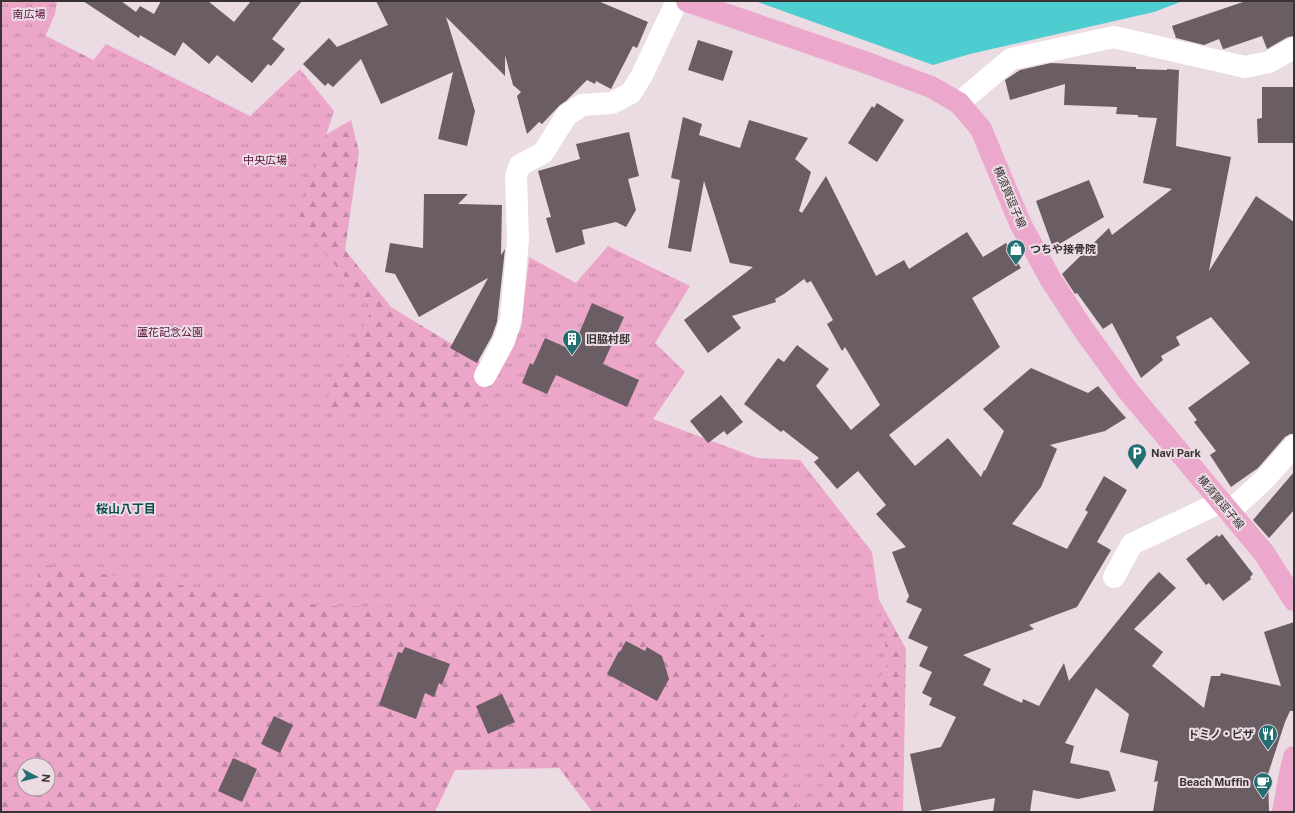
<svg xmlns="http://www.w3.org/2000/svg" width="1295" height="813" font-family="'Public Sans','Noto Sans JP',sans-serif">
  <defs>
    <pattern id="forest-firs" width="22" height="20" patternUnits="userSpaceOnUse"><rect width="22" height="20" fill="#eba6c8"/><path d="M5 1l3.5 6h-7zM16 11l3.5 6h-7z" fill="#bf88a3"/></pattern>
    <pattern id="park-tufts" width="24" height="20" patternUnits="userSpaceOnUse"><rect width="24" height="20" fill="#eba6c8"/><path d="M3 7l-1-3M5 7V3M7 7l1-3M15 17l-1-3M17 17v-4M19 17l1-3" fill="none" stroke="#bf88a3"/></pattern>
  </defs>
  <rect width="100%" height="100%" fill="#ebdbe2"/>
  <path fill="url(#forest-firs)" fill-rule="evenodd" d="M 1,13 L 164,96 L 291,155 L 351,120 L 359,152 L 345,250 L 391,307 L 491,368 L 823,498 L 906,649 L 903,812 L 591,812 L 591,810 L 559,768 L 455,770 L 435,812 L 1,812 ZM 24,765 L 48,765 L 48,789 L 24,789 Z"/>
  <path fill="url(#park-tufts)" d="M 1,1 L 57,1 L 55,14 L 44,39 L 88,67 L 106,44 L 250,116 L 300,69 L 334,111 L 298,221 L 372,309 L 321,410 L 480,408 L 521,328 L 529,257 L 576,283 L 608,246 L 690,286 L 655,343 L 685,372 L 653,419 L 757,458 L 800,460 L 872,552 L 888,664 L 852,723 L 811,812 L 799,812 L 777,760 L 786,705 L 755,612 L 326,606 L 42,565 L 1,705 Z"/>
  <path fill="#4ecdd1" d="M 755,1 L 1183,1 L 1154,12 L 970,54 L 933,65 Z"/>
  <path fill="#6a5d63" d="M 83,1 L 121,1 L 136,12 L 140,6 L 154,14 L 161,1 L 208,1 L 234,22 L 251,1 L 302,1 L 272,39 L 285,49 L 271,66 L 268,64 L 252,83 L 217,55 L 209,64 L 183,42 L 175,56 L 140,35 L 139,38 Z
    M 376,1 L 598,1 L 648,22 L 637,48 L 633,46 L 611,89 L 596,81 L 595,84 L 587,80 L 566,101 L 560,105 L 542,124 L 539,122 L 527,134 L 517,96 L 521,92 L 513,85 L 505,55 L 505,76 L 446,17 L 475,111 L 467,146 L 438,139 L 453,72 L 381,104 L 361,59 L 333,87 L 328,83 L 325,86 L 303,64 L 329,38 L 337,47 L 388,25 Z
    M 1246,1 L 1294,1 L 1294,36 L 1288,37 L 1267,49 L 1262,36 L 1224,49 L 1223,49 L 1219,39 L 1204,45 L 1176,38 L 1172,26 Z
    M 698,40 L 733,51 L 723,81 L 688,70 Z
    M 1051,63 L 1136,67 L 1136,69 L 1167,70 L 1167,69 L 1179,70 L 1176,146 L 1231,157 L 1209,271 L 1256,196 L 1294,222 L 1294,434 L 1290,434 L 1285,437 L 1258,468 L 1231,487 L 1210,455 L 1216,451 L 1194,422 L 1197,420 L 1188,408 L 1250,363 L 1211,317 L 1176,337 L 1180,345 L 1161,356 L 1163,360 L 1141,378 L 1112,323 L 1103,329 L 1077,293 L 1075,294 L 1062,274 L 1109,228 L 1112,235 L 1172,189 L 1143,183 L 1157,118 L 1138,117 L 1138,115 L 1116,114 L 1117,107 L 1064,105 L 1065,84 L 1010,100 L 1005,80 L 1020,70 Z
    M 1262,87 L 1293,87 L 1293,92 L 1294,92 L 1294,143 L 1258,143 L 1257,119 L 1262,118 Z
    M 877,103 L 904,120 L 877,162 L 848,143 L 872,106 L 874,108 Z
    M 683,117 L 702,124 L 699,135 L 740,148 L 749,120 L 808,138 L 795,159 L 811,172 L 799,211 L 802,213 L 826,176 L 876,276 L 904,260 L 909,269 L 967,232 L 983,257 L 1006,243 L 1021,268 L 972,298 L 1000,347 L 889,435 L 915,466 L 948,438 L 981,477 L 984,470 L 985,471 L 1004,431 L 983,409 L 1031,368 L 1088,393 L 1098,386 L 1126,418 L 1105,431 L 1050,445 L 1057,449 L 1041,487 L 1012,524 L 1067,549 L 1088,512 L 1085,510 L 1104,476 L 1127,490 L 1097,542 L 1111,550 L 1077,607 L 1029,625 L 1034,629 L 963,655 L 991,669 L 983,685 L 1022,703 L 1023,699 L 1039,706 L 1064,663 L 1069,681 L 1149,582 L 1159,572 L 1176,588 L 1134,629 L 1163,652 L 1152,666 L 1204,708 L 1211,676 L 1220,676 L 1221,673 L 1281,686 L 1264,632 L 1294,622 L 1294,711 L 1290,711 L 1285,722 L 1268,774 L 1269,812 L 1153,812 L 1158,781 L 1154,782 L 1158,761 L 1120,752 L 1129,714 L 1096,688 L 1065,743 L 1074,746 L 1070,763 L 1109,771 L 1116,791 L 1078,799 L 1033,790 L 1030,812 L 993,812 L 995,798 L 922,812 L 910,754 L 941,747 L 956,717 L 929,705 L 932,698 L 922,693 L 932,672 L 919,666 L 928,647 L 908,638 L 922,609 L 906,602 L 909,596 L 892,552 L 906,547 L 876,514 L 886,505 L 858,471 L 837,489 L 814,462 L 819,458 L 783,430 L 781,432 L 744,404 L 778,358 L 784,362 L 797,345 L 829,369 L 816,386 L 851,430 L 880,405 L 845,347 L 842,351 L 827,324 L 833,320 L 811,281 L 807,283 L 804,279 L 784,294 L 775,299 L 776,302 L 732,316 L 741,328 L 708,353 L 684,320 L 753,267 L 730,263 L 704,181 L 691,252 L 668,248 L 680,180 L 671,178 Z
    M 629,132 L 639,176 L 628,179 L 636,210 L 626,227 L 616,222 L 582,230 L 585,244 L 556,253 L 546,218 L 551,217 L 538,171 L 580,159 L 576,144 Z
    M 1089,180 L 1104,217 L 1053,248 L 1036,201 Z
    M 424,194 L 468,194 L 458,204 L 502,205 L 501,255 L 505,249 L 497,322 L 492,336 L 477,363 L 450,348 L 488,278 L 419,317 L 395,274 L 385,272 L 390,243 L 423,248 Z
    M 592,303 L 624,317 L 603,364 L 639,380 L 627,407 L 556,375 L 547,394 L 522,383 L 530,363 L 533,365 L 545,338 L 572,350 Z
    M 721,395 L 743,422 L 727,435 L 724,431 L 708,443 L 690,421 Z
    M 1294,472 L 1294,510 L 1269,538 L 1253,520 Z
    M 1222,534 L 1253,574 L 1250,577 L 1251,579 L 1223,601 L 1209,583 L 1206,585 L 1186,559 L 1217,535 L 1219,537 Z
    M 626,641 L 645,651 L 647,647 L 662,656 L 669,679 L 657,701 L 607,674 L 619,651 L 620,652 Z
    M 405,647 L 450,664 L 442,685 L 439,683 L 434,697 L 425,693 L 416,719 L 379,705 L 398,652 L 402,653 Z
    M 502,694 L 515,722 L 488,734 L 476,706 Z
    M 274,716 L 293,725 L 280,753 L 261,744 Z
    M 233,758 L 257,769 L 242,802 L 218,791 Z"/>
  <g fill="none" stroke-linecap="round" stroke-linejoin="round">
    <path stroke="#fff" stroke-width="22" d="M 959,103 L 1011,59 L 1114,37 L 1245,67 L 1269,62 L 1294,48
      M 485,376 L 504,341 L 511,318 L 518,240 L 516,176 L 520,165 L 543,153 L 567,115 L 582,105 L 612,103 L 631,93 L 642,75 L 677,1
      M 1229,512 L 1264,480 L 1294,446
      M 1114,577 L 1132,544 L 1221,502"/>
    <path stroke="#eca7cd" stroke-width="22" d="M 687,1 L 870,64 L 931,87 L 959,103 L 981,129 L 1020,223 L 1051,280 L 1083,329 L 1128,391 L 1264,553 L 1294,600
      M 1283,812 L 1290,774 L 1294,757"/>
  </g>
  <defs>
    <g id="shop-pin" transform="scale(1)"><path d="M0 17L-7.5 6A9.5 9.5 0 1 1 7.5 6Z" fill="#226e70" stroke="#ebdbe2"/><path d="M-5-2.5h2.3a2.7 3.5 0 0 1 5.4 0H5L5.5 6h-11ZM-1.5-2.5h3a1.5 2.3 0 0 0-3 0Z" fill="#fff"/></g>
    <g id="building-pin" transform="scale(1)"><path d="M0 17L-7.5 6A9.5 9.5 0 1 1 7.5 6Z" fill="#226e70" stroke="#ebdbe2"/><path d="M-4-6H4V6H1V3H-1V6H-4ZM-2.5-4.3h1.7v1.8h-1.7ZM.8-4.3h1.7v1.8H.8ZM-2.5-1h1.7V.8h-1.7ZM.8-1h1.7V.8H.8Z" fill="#fff"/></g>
    <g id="parking-pin" transform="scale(1)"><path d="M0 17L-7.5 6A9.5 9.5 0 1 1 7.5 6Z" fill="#226e70" stroke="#ebdbe2"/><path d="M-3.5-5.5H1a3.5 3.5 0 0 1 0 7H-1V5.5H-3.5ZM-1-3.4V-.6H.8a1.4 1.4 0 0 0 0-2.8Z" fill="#fff"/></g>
    <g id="restaurant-pin" transform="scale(1)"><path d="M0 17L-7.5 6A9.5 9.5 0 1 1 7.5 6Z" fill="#226e70" stroke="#ebdbe2"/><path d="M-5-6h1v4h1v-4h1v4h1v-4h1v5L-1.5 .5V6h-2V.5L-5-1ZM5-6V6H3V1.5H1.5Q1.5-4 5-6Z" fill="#fff"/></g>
    <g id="cafe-pin" transform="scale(1)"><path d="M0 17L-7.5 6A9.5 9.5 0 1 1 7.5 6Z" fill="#226e70" stroke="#ebdbe2"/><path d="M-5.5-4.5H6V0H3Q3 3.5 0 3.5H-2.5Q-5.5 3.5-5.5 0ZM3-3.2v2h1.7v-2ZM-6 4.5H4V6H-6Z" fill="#fff"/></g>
  </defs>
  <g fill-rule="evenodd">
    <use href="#shop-pin" x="1016" y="249"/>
    <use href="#building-pin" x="572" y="339"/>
    <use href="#parking-pin" x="1137" y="453"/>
    <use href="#restaurant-pin" x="1268" y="734"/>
    <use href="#cafe-pin" x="1263" y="782"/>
  </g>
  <g text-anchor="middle" stroke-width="4" stroke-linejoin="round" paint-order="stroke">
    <g font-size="11" fill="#5a133e" stroke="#ebdbe2">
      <text x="29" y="18">南広場</text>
      <text x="265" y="164">中央広場</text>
      <text x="170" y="336">蘆花記念公園</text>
    </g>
    <g font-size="11" fill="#383235" stroke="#ebdbe2">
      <text transform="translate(1010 197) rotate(67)" y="4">横須賀逗子線</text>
      <text transform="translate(1221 502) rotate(50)" y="4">横須賀逗子線</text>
    </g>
    <g font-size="11" font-weight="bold" fill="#383235" stroke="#ebdbe2" text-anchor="start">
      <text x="1030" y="253">つちや接骨院</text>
      <text x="586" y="343">旧脇村邸</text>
      <text x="1151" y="457">Navi Park</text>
      <text x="1254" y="738" text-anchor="end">ドミノ・ピザ</text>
      <text x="1249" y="786" text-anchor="end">Beach Muffin</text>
    </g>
    <g font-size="12" font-weight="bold" fill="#0d4c4e" stroke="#ebdbe2">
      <text x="126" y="513">桜山八丁目</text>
    </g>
  </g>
  <rect width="1295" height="813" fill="none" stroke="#383235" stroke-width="4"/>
  <g transform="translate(36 777) rotate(97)"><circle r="19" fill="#ebdbe2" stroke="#a3979d"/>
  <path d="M0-3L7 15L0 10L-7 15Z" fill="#226e70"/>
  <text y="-6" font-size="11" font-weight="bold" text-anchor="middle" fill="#383235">N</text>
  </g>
</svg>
